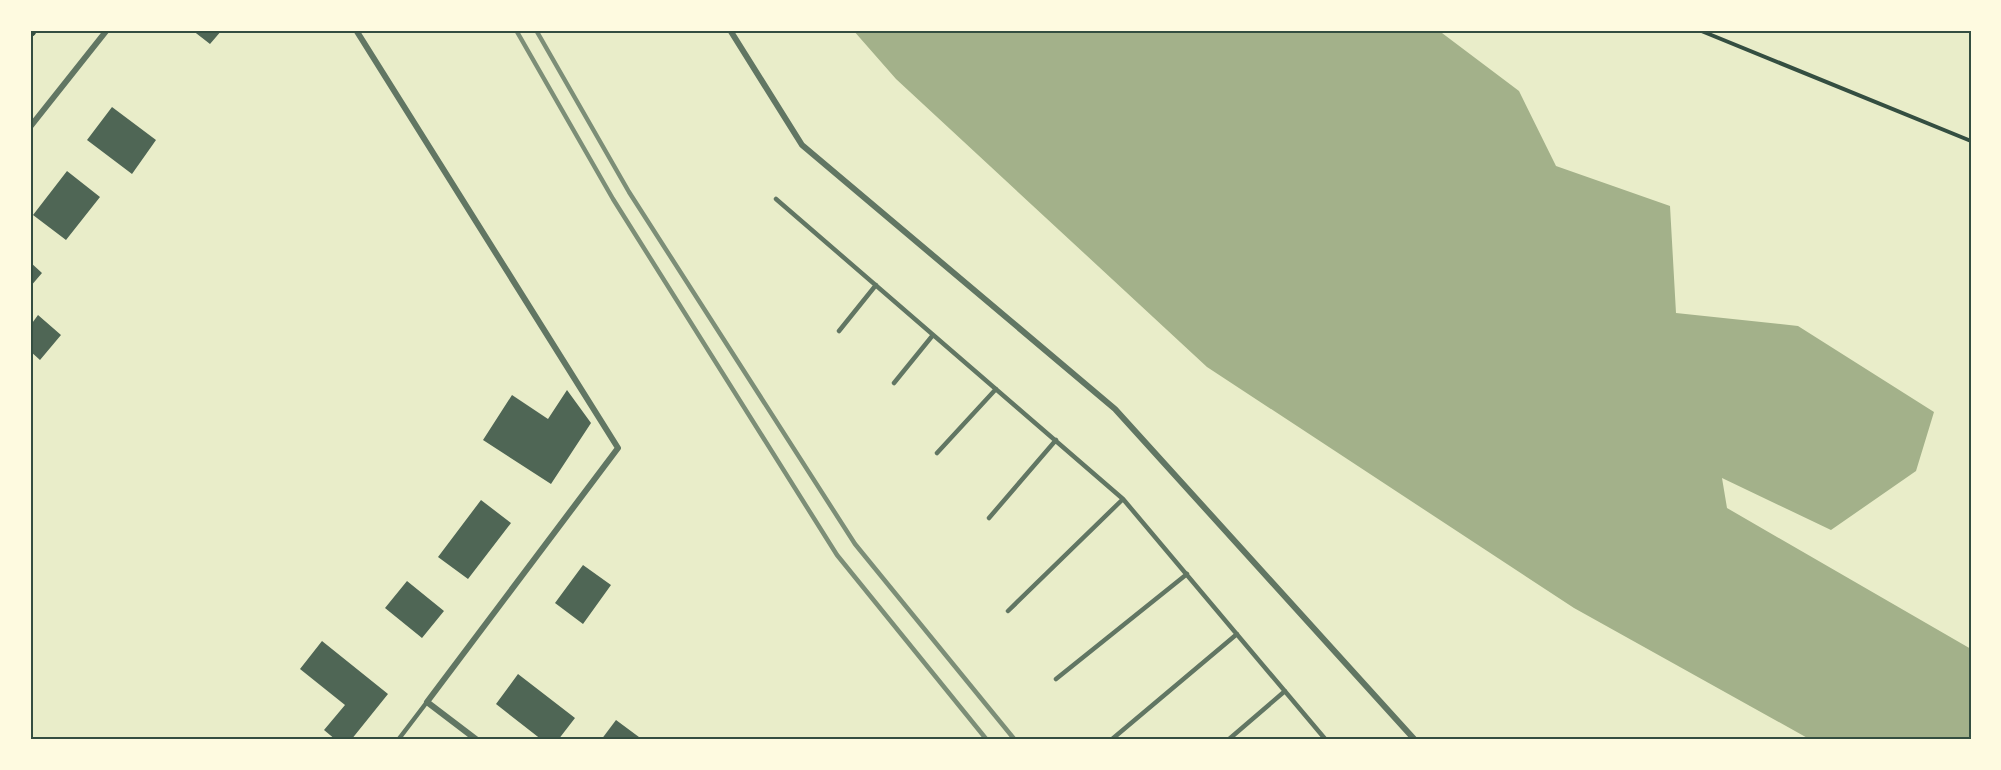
<svg xmlns="http://www.w3.org/2000/svg" width="2001" height="770" font-family="'Libre Baskerville',serif">
  <rect width="100%" height="100%" fill="#e9edc9"/>
  <path fill="#a3b18a" d="M 853,30 L 1438,30 L 1519,91 L 1556,166 L 1670,206 L 1676,313 L 1798,326 L 1934,412 L 1916,471 L 1831,530 L 1722,478 L 1727,508 L 1971,649 L 1971,740 L 1811,740 L 1574,608 L 1207,367 L 896,79 Z"/>
  <path fill="#4f6655" d="M 192,30 L 222,30 L 210,44 Z
    M 112,107 L 156,140 L 132,174 L 87,140 Z
    M 67,171 L 100,197 L 66,240 L 33,215 Z
    M 30,262 L 42,273 L 30,287 Z
    M 38,315 L 61,335 L 40,360 L 30,351 L 30,326 Z
    M 567,390 L 591,423 L 551,484 L 483,440 L 512,395 L 548,419 Z
    M 481,500 L 511,523 L 468,579 L 438,557 Z
    M 583,565 L 611,585 L 583,624 L 555,603 Z
    M 407,581 L 444,611 L 422,638 L 385,608 Z
    M 322,641 L 388,694 L 351,740 L 336,740 L 324,730 L 345,705 L 300,669 Z
    M 518,674 L 575,718 L 558,740 L 542,740 L 496,704 Z
    M 616,720 L 643,740 L 601,740 Z"/>
  <g fill="none" stroke-linecap="round" stroke-linejoin="round">
    <path stroke="#344e41" stroke-width="4" d="M 1699,30 L 1971,141"/>
    <path stroke="#617663" stroke-width="4.5" d="M 776,199 L 1123,499 L 1326,740
      M 839,331 L 876,285
      M 894,383 L 933,335
      M 937,453 L 996,389
      M 989,518 L 1056,440
      M 1008,611 L 1123,499
      M 1056,679 L 1187,574
      M 398,740 L 427,702
      M 1111,740 L 1237,634
      M 1228,740 L 1285,691"/>
    <path stroke="#617663" stroke-width="6" d="M 356,30 L 618,448 L 427,702 L 477,740
      M 730,30 L 802,145 L 1115,409 L 1415,740
      M 30,127 L 107,30"/>
    <path stroke="#344e41" stroke-width="12" d="M 30,31 L 31,30"/>
    <path stroke="#7c8e77" stroke-width="4.5" d="M 516,30 L 613,199 L 837,555 L 987,740
      M 536,30 L 629,192 L 855,544 L 1015,740"/>
  </g>
  <rect width="2001" height="770" fill="none" stroke="#fefae0" stroke-width="63"/>
  <rect x="32" y="32" width="1938" height="706" fill="none" stroke="#344e41" stroke-width="2"/>
</svg>
